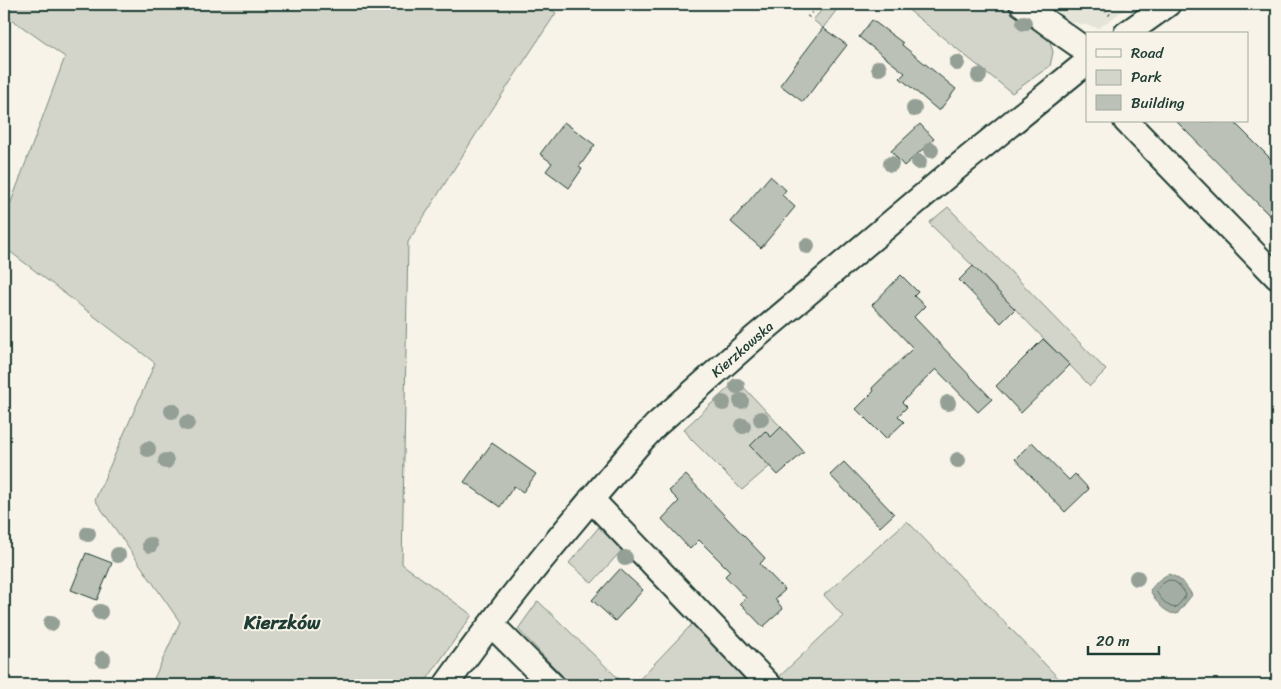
<svg xmlns="http://www.w3.org/2000/svg" width="1281" height="689" font-family="Sriracha,sans-serif">
  <rect width="100%" height="100%" fill="#f7f3e8"/>
  <filter id="ink" filterUnits="userSpaceOnUse"><feTurbulence type="fractalNoise" baseFrequency=".02" numOctaves="2"/><feDisplacementMap in="SourceGraphic" scale="10" xChannelSelector="R" yChannelSelector="G"/><feConvolveMatrix kernelMatrix="1 2 1 2 8 2 1 2 1" color-interpolation-filters="sRGB"/></filter>
  <g filter="url(#ink)">
    <path fill="#e5e4d9" d="M 1038,4 L 1132,4 L 1099,28 L 1058,19 Z"/>
    <path fill="#d3d5ca" stroke="#79897f" d="M 4,4 L 517,4 L 520,5 L 523,4 L 544,4 L 556,13 L 478,131 L 408,242 L 402,564 L 472,615 L 423,685 L 151,685 L 180,622 L 95,500 L 155,363 L 8,250 L 4,260 L 4,221 L 65,57 L 4,14 Z
      M 827,4 L 841,4 L 823,28 L 813,20 Z
      M 901,4 L 1009,4 L 1038,25 L 1048,35 L 1053,52 L 1050,66 L 1012,93 Z
      M 948,207 L 1106,370 L 1090,386 L 973,266 L 929,223 Z
      M 737,380 L 781,427 L 771,437 L 765,431 L 750,446 L 770,466 L 742,490 L 691,439 L 684,429 Z
      M 907,521 L 1065,685 L 634,685 L 695,621 L 778,678 L 843,616 L 824,595 Z
      M 599,527 L 622,550 L 592,583 L 569,563 Z
      M 538,601 L 625,685 L 571,685 L 518,629 Z"/>
    <path fill="#a4ada3" stroke="#6f8077" d="M 1168,574 C 1180,577 1186,585 1192,595 L 1177,614 C 1174,613 1171,614 1169,612 C 1160,608 1154,598 1150,590 L 1159,580 Z"/>
    <g fill="none" stroke-linecap="round" stroke-linejoin="round">
      <path stroke="#546a60" stroke-width="1" d="M 1169,580 C 1177,581 1182,588 1186,595 L 1182,601 L 1175,608 C 1167,607 1160,598 1156,591 L 1162,584 Z"/>
    </g>
    <path fill="#bbc1b6" stroke="#1f3d34" d="M 872,20 L 903,43 L 902,45 L 956,89 L 939,111 L 900,78 L 905,73 L 859,37 Z
      M 823,28 L 847,45 L 803,102 L 780,85 Z
      M 1176,121 L 1233,121 L 1277,165 L 1277,223 Z
      M 564,122 L 595,145 L 579,167 L 582,169 L 569,188 L 546,171 L 552,163 L 540,154 Z
      M 920,124 L 934,139 L 904,166 L 891,151 Z
      M 770,176 L 786,190 L 782,195 L 795,207 L 761,248 L 731,222 Z
      M 973,266 L 1015,309 L 1001,323 L 959,280 Z
      M 901,275 L 918,292 L 914,296 L 925,306 L 914,317 L 992,399 L 978,412 L 936,369 L 902,402 L 907,407 L 898,416 L 904,422 L 886,439 L 856,409 L 874,391 L 872,388 L 913,348 L 872,305 Z
      M 1043,339 L 1070,365 L 1021,413 L 996,386 Z
      M 781,427 L 804,452 L 778,475 L 750,446 L 765,431 L 771,437 Z
      M 1032,442 L 1069,480 L 1075,474 L 1089,489 L 1065,512 L 1015,459 Z
      M 492,443 L 536,474 L 523,492 L 514,486 L 500,507 L 464,482 Z
      M 844,462 L 894,514 L 880,527 L 830,475 Z
      M 686,475 L 765,558 L 760,564 L 785,590 L 775,599 L 783,609 L 763,627 L 740,603 L 746,598 L 725,576 L 730,571 L 699,540 L 690,549 L 662,519 L 679,501 L 669,491 Z
      M 86,553 L 112,563 L 97,600 L 71,590 Z
      M 620,569 L 643,590 L 615,621 L 592,600 Z"/>
    <g fill="none" stroke-linecap="round" stroke-linejoin="round">
      <g stroke="#1f3d34" stroke-width="28">
        <path id="minor" d="M 1022,4 L 1067,37 L 1087,51
          M 1126,34 L 1168,4
          M 1126,121 L 1277,277
          M 591,499 L 769,685
          M 491,624 L 552,685
          M 446,685 C 506,600 574,519 642,440 L 656,425 L 752,340 L 955,169 L 1087,62"/>
      </g>
      <path stroke="#1f3d34" stroke-width="3" stroke-dasharray="1 4" stroke-linecap="butt" d="M 1098,4 L 1112,17
        M 808,17 L 821,4"/>
      <use href="#minor" stroke="#f7f3e8" stroke-width="24"/>
    </g>
    <g fill="#949f96">
      <circle cx="1024" cy="23" r="8"/>
      <circle cx="957" cy="63" r="8"/>
      <circle cx="879" cy="68" r="8"/>
      <circle cx="979" cy="76" r="8"/>
      <circle cx="914" cy="109" r="8"/>
      <circle cx="931" cy="150" r="8"/>
      <circle cx="919" cy="162" r="8"/>
      <circle cx="891" cy="164" r="8"/>
      <circle cx="807" cy="246" r="8"/>
      <circle cx="737" cy="386" r="8"/>
      <circle cx="741" cy="401" r="8"/>
      <circle cx="723" cy="403" r="8"/>
      <circle cx="948" cy="403" r="8"/>
      <circle cx="172" cy="411" r="8"/>
      <circle cx="761" cy="419" r="8"/>
      <circle cx="187" cy="423" r="8"/>
      <circle cx="743" cy="426" r="8"/>
      <circle cx="148" cy="449" r="8"/>
      <circle cx="958" cy="460" r="8"/>
      <circle cx="166" cy="461" r="8"/>
      <circle cx="88" cy="534" r="8"/>
      <circle cx="150" cy="545" r="8"/>
      <circle cx="118" cy="555" r="8"/>
      <circle cx="625" cy="558" r="8"/>
      <circle cx="1137" cy="578" r="8"/>
      <circle cx="100" cy="612" r="8"/>
      <circle cx="51" cy="623" r="8"/>
      <circle cx="103" cy="659" r="8"/>
    </g>
  </g>
  <g text-anchor="middle" stroke-width="4" stroke-linejoin="round" paint-order="stroke">
    <g font-size="14" fill="#1f3d34" stroke="#f7f3e8">
      <text transform="translate(742 349) rotate(-41)" y="5">Kierzkowska</text>
    </g>
    <g font-size="19" font-weight="bold" fill="#1f3d34" stroke="#f7f3e8">
      <text x="282" y="629">Kierzków</text>
    </g>
  </g>
  <rect width="1281" height="689" fill="none" stroke="#f7f3e8" stroke-width="20"/>
  <rect x="10" y="10" width="1261" height="669" fill="none" stroke="#1f3d34" stroke-width="2" filter="url(#ink)"/>
  <rect x="1086" y="32" width="162" height="90" fill="#f7f3e8" stroke="#a1aaa0"/>
  <rect x="1096" y="49" width="25" height="8" fill="#f7f3e8" stroke="#a1aaa0"/>
  <text x="1131" y="58" font-size="15" fill="#1f3d34">Road</text>
  <rect x="1096" y="70" width="25" height="15" fill="#d3d5ca" stroke="#a1aaa0"/>
  <text x="1131" y="82" font-size="15" fill="#1f3d34">Park</text>
  <rect x="1096" y="95" width="25" height="15" fill="#bbc1b6" stroke="#a1aaa0"/>
  <text x="1131" y="108" font-size="15" fill="#1f3d34">Building</text>
  <path d="M1088 646v8h71v-8" fill="none" stroke="#1f3d34" stroke-width="2.5"/>
  <text x="1096" y="646" font-size="15" fill="#1f3d34" stroke="#f7f3e8" stroke-width="4" paint-order="stroke">20 m</text>
</svg>
